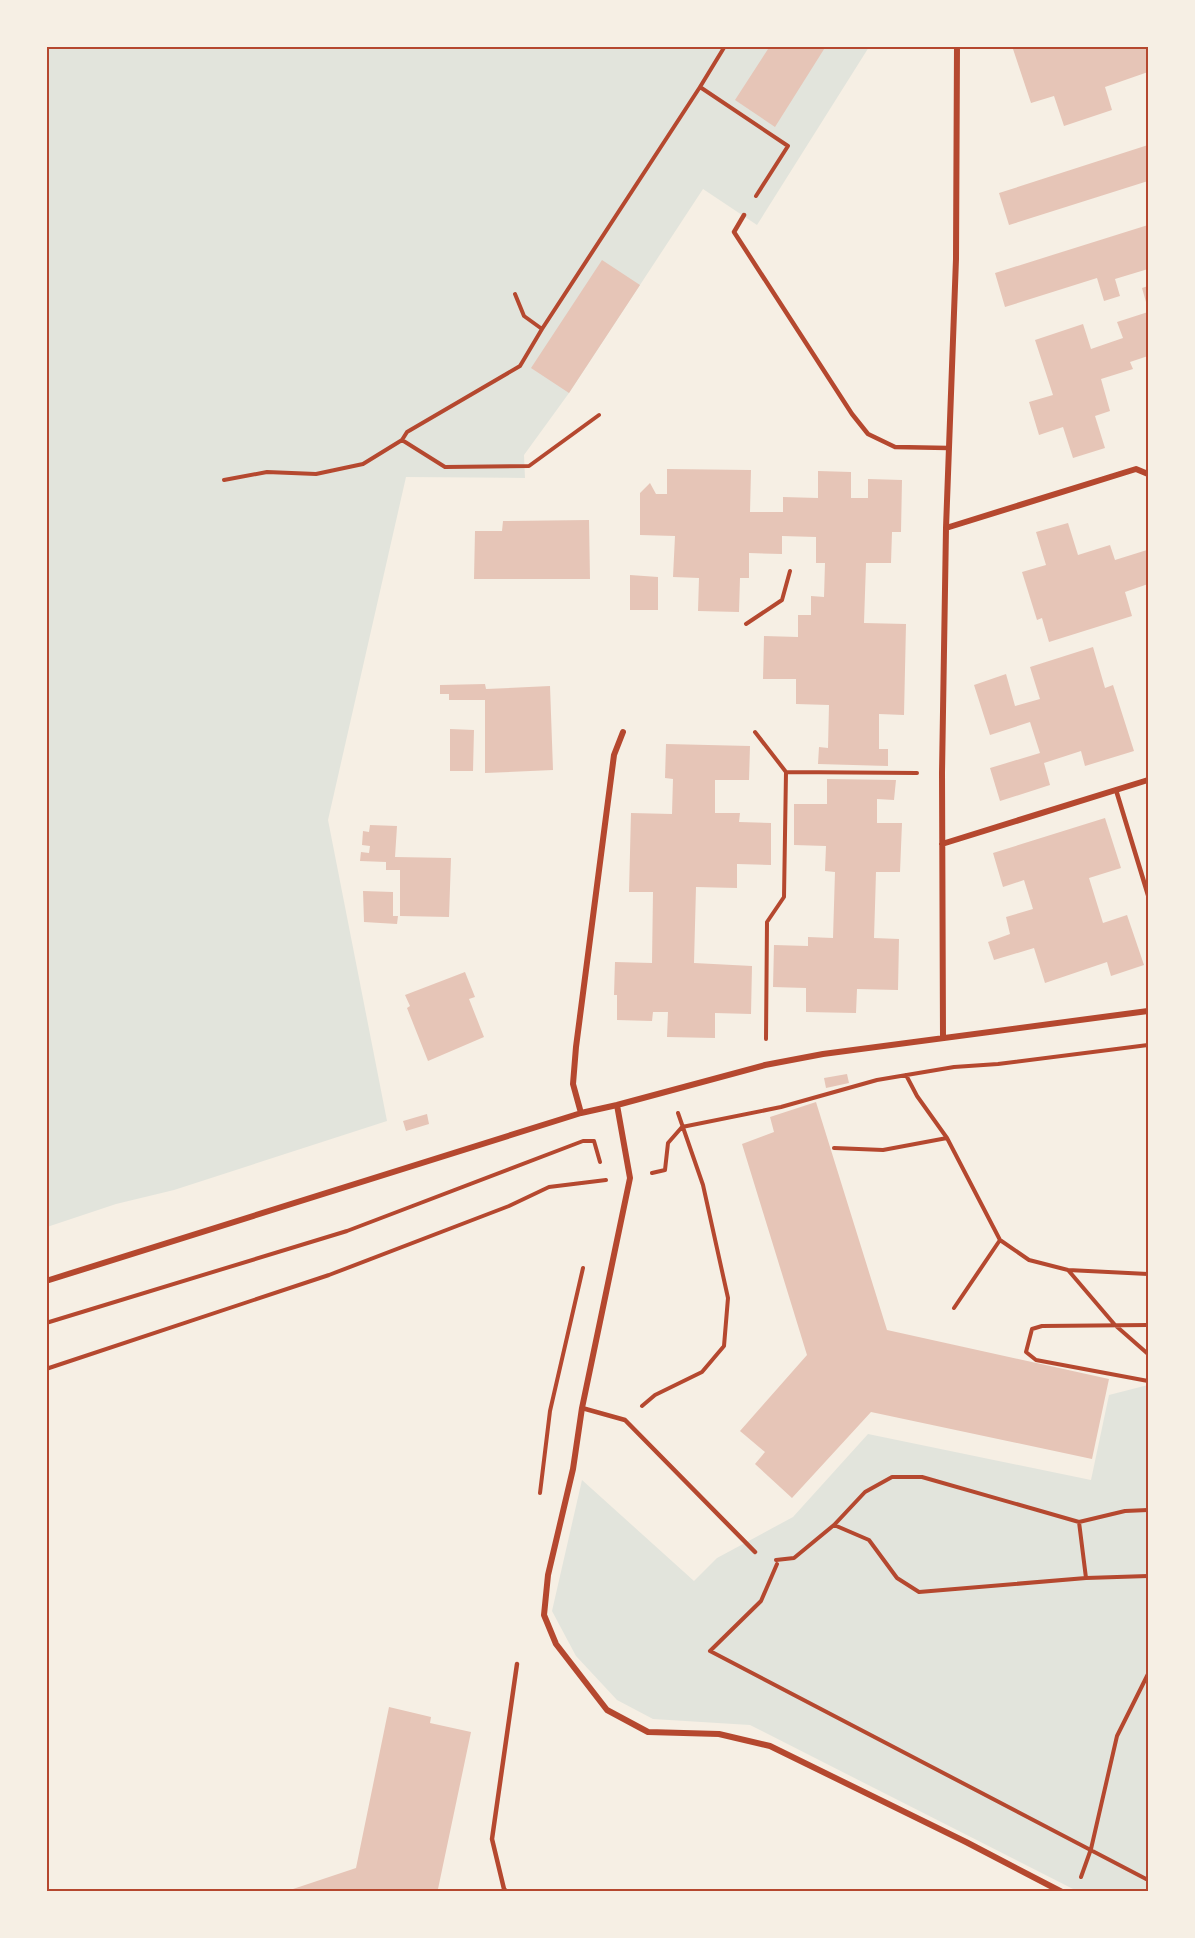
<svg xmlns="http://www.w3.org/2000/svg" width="1195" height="1938" font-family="'Exo 2',sans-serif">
  <rect width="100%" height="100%" fill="#f6efe4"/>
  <path fill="#e2e4dc" d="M 46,47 L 869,47 L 757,225 L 703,189 L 569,393 L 524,455 L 525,478 L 406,477 L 328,820 L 387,1121 L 174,1190 L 116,1204 L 47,1227 Z
    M 1148,1385 L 1148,1891 L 1077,1891 L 750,1725 L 653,1719 L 617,1700 L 576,1656 L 552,1611 L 582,1480 L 694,1581 L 717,1558 L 793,1517 L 868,1434 L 1091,1480 L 1109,1395 Z"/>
  <path fill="#e6c5b7" d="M 770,46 L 826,46 L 775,127 L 735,100 Z
    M 1012,46 L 1148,46 L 1148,72 L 1105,87 L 1112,110 L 1064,126 L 1054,96 L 1031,103 Z
    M 1148,145 L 1148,181 L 1009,225 L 999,193 Z
    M 1148,225 L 1148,269 L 1115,279 L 1120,296 L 1104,301 L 1097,278 L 1005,307 L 995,273 Z
    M 602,260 L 640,285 L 569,393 L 531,368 Z
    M 1148,286 L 1148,309 L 1142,288 Z
    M 1148,312 L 1148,356 L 1130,362 L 1133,369 L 1101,379 L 1110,411 L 1095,416 L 1105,448 L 1073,458 L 1063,427 L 1039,435 L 1029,402 L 1053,395 L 1035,340 L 1083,324 L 1091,349 L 1123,338 L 1117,322 Z
    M 667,469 L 751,470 L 750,512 L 783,512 L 783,497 L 818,498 L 818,471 L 851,472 L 851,498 L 868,498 L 868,479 L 902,480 L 901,532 L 892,532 L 891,563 L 866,563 L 864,623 L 906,624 L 904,715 L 879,714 L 879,749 L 888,749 L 888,766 L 818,764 L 819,747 L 828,748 L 829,705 L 796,704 L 796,679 L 763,679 L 764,636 L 798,637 L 798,615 L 811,615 L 811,596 L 824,597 L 825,563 L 816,563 L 816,537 L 782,536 L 782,554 L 749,553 L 749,578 L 740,578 L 739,612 L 698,611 L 699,578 L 673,577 L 675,536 L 640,535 L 640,493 L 650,483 L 656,494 L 667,494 Z
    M 589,520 L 590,579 L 474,579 L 475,531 L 502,531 L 503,521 Z
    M 1068,523 L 1078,555 L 1110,545 L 1115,560 L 1147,550 L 1148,557 L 1148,584 L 1125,592 L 1132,616 L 1049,642 L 1042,618 L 1037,620 L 1022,572 L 1046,565 L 1036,532 Z
    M 630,575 L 658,577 L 658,610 L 630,610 Z
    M 1093,647 L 1105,688 L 1113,685 L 1134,751 L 1085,766 L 1081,751 L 1044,763 L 1050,785 L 1000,801 L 990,768 L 1040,753 L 1030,722 L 990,735 L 974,685 L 1006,674 L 1015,706 L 1040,699 L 1030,667 Z
    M 485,684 L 486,689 L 550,686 L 553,770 L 485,773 L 485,700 L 449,700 L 449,694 L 440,694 L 440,685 Z
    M 450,729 L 474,730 L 473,771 L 450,771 Z
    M 666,744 L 750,746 L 749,780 L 715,780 L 715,813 L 740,813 L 739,822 L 771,823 L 771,865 L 737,864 L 737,888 L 696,887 L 694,963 L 752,966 L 751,1014 L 715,1013 L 715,1038 L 667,1037 L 668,1012 L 653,1012 L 652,1021 L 617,1020 L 617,995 L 614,995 L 615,962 L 652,963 L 653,892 L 629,892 L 631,813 L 672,814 L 673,779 L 665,778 Z
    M 827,779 L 896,780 L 894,800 L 877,799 L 877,823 L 902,823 L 900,872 L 876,872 L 875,906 L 874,938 L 899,939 L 898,990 L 857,989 L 856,1013 L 806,1012 L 806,988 L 773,987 L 774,945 L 808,946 L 808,937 L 833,938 L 835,872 L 825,871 L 826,846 L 794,845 L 794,804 L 827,804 Z
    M 1105,818 L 1121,868 L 1089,878 L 1103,923 L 1127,915 L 1144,965 L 1111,976 L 1107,962 L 1045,983 L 1034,948 L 994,960 L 988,942 L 1010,934 L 1006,917 L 1033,909 L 1024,880 L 1003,887 L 993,853 Z
    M 370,825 L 397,826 L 395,857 L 451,858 L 449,917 L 400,916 L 400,870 L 386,870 L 386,862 L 360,861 L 361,852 L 369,853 L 370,846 L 362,845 L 363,831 L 369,832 Z
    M 363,891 L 393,892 L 393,916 L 398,916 L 397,924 L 364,922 Z
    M 465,972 L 475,997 L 469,999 L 484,1037 L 428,1061 L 407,1008 L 410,1006 L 405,995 Z
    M 847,1074 L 849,1083 L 826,1088 L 824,1078 Z
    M 816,1102 L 887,1330 L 1109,1379 L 1092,1459 L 871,1412 L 792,1498 L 755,1464 L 765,1452 L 740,1431 L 807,1355 L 742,1144 L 774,1132 L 770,1117 Z
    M 427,1114 L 429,1124 L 406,1131 L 403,1121 Z
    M 389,1707 L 431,1717 L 430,1723 L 471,1732 L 438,1889 L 441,1892 L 284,1892 L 356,1868 Z"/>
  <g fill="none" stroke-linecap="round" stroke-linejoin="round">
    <path stroke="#b5482f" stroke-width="4" d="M 725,46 L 700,87 L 788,146 L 756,196
      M 515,294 L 524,316 L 542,329 L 700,87
      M 402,440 L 407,432 L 520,366 L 542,329
      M 224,480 L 267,472 L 316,474 L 363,464 L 402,440 L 445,467 L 529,466 L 599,415
      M 746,624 L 782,600 L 790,571
      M 755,732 L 786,772 L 784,897 L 767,922 L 766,1039
      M 786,772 L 917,773
      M 906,1075 L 917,1096 L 947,1138 L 1000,1240 L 1029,1260 L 1068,1270 L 1148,1274
      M 834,1148 L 883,1150 L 947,1138
      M 652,1173 L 665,1170 L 668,1143 L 682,1127 L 781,1107 L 877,1080 L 954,1067 L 998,1064 L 1148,1045
      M 1068,1270 L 1115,1325 L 1148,1354
      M 954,1308 L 1000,1240
      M 46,1323 L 347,1231 L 583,1141 L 594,1141 L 600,1162
      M 1148,1325 L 1042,1326 L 1032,1329 L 1026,1352 L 1036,1360 L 1148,1381
      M 46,1369 L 329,1275 L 509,1206 L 549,1187 L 606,1180
      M 642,1406 L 655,1395 L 702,1372 L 724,1346 L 728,1298 L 703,1185 L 678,1113
      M 540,1493 L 550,1411 L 583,1268
      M 1079,1522 L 1086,1578
      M 834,1525 L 869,1540 L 897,1578 L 919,1592 L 1086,1578 L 1148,1576
      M 776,1560 L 794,1558 L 834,1525 L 865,1492 L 892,1477 L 922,1477 L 1079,1522 L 1125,1511 L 1148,1510
      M 777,1564 L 761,1601 L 710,1651 L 1148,1880
      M 1081,1877 L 1091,1849 L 1117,1736 L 1148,1674"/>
    <path stroke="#b5482f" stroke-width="4.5" d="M 744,215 L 734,232 L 852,414 L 868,434 L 895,447 L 948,448
      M 1116,790 L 1148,895
      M 582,1408 L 625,1420 L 755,1552
      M 507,1892 L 504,1889 L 492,1839 L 517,1664"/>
    <path stroke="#b5482f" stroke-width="6" d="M 946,528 L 1136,469 L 1148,474
      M 942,844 L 1148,780
      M 943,1038 L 942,773 L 946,528 L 956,259 L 957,46
      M 617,1105 L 630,1178 L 582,1408 L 573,1469 L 548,1575 L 544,1615 L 556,1644 L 607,1710 L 648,1732 L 719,1734 L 770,1746 L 966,1842 L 1062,1892
      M 581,1113 L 573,1084 L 576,1047 L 614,755 L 623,732
      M 46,1281 L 581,1113 L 617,1105 L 765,1065 L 823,1054 L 1148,1011"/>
  </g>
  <rect width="1195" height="1938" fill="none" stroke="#f6efe4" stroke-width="96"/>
  <rect x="48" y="48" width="1099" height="1842" fill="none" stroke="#b5482f" stroke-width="2"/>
</svg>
